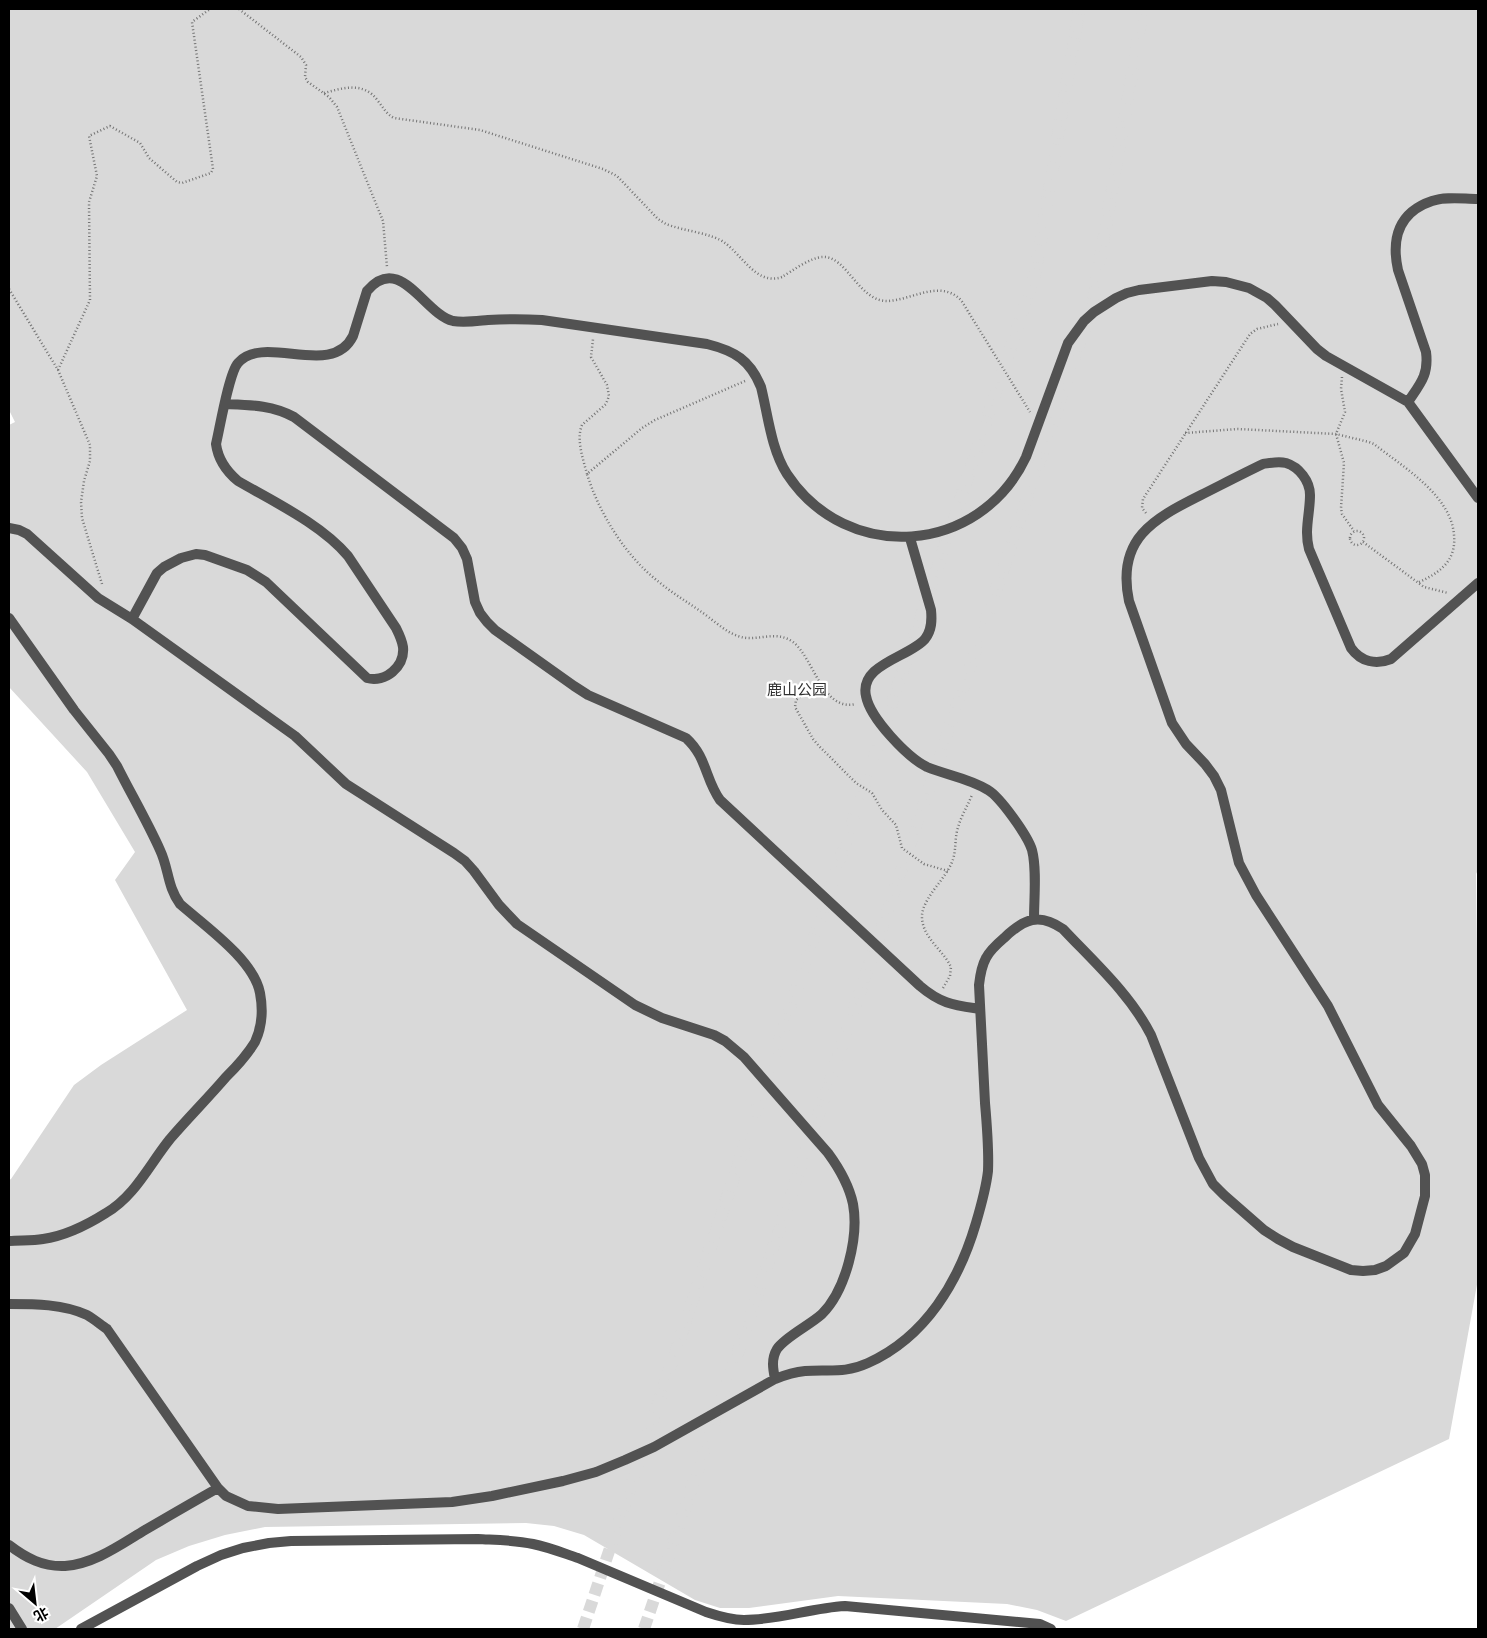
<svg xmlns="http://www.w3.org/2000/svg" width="1487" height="1638" font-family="Overpass,'Noto Sans SC',sans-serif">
  <rect width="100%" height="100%" fill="#fff"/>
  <path fill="#d9d9d9" d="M 9,9 L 1478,9 L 1478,870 L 1476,874 L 1478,1026 L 1478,1279 L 1449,1439 L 1066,1621 L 1037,1610 L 1007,1604 L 838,1596 L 749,1608 L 720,1608 L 695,1600 L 584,1535 L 554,1526 L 526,1523 L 265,1527 L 225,1535 L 189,1546 L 156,1560 L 55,1629 L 9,1629 L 9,1180 L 11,1179 L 74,1085 L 101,1065 L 187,1010 L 115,880 L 135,852 L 87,772 L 9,687 L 9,425 L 15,422 L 9,410 Z"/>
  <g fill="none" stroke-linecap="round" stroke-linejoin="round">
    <path stroke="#d9d9d9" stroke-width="12" stroke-dasharray="12 6" stroke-linecap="butt" d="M 583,1629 L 1035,275 L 1079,9
      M 644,1629 L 1092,307 L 1143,9"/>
    <path stroke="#747474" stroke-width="2.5" stroke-dasharray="1 2.5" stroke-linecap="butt" d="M 239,9 L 301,57 L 306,65 L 305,77 L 308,82 L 329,97 L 337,107 L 383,221 L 387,267
      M 324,93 C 343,88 364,81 378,101 C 383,107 386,114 394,118 L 480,130 L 603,169 L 617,176 L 658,219 L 666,224 C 683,231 712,233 725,243 C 742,255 757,286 782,277 C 792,271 811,257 823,257 C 847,256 859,302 888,301 C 912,300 940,279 961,300 L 1030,412
      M 9,289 L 58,370 L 90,445 L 90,461 L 84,481 L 81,502 L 82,518 L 102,584
      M 58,370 L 90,300 L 89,202 L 97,176 L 89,136 L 110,126 L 140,143 L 149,158 L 177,182 L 182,183 L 211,173 L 213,169 L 192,22 L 210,9
      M 1342,377 L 1341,389 L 1345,412 L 1336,434 L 1344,463 L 1341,508 L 1342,514 L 1354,531
      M 745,381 L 655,420 L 642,428 L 587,474 C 599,513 626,557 659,582 C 672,593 686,601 700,611 C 711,618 725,632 738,636 C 756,643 775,629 793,642 C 814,658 822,712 856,704
      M 1185,433 L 1238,429 L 1336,434 L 1369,442 L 1374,444 C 1403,467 1451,495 1454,535 C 1455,546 1453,555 1446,564 C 1438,573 1428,578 1417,583
      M 587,474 C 583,459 576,439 582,425 L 606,404 L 609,396 L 607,385 L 591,357 L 593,339
      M 1146,513 L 1142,508 L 1143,499 L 1250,334 L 1257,329 L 1278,324
      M1350 538a7 7 0 1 1 14 0a7 7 0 1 1-14 0Z
      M 1363,542 L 1424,587 L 1448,593
      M 819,681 L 796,700 L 795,707 L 813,739 L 819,746 L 856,783 L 872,793 L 882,810 L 896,825 L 902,848 L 924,864 L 948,871
      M 943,988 L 950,976 L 951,967 C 943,950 923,938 922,918 C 921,901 942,882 949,868 C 957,855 954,845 957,831 C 960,818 967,807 972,795"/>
    <path stroke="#525252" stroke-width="10" d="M 1408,402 C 1420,384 1429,375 1426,352 L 1398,270 C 1391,238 1399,212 1432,201 C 1446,196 1463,199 1478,199
      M 225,404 C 250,405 272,405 294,417 L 454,538 L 462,548 L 467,559 L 475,602 L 480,613 L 487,622 L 495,630 L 574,686 L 588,695 L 686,738 C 707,757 705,779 720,800 L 920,986 C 941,1004 954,1005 980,1009
      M 9,528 L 19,530 L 27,534 L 98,598 L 132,619 L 295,736 L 346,784 L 454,853 L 465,861 L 474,871 L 499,905 L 517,924 L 635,1005 L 662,1018 L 714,1035 L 725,1041 L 744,1057 L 828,1153 C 839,1168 849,1185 853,1204 C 859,1237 846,1290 822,1314 C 810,1325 785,1337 777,1349 C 771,1359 773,1369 775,1379
      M 910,538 L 931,610 C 932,620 932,630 925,639 C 910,657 859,664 866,696 C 870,718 907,757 927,767 C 946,775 969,778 988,790 C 1000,797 1028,836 1032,850 C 1037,869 1034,899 1034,919
      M 9,618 L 74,710 L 109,754 L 117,766 C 131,794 147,821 160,850 C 169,869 167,886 180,904 C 205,926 254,960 260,993 C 263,1009 262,1027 255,1042 C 247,1055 237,1066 226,1077 C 208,1098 188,1118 170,1139 C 149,1165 135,1196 106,1213 C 87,1225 65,1236 43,1239 C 32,1241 20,1240 9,1241
      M 132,619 L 157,573 L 164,567 L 181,558 L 196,554 L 205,555 L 247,570 L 266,582 L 367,678 C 385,683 405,667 403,647 C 402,640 399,634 396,628 L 348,556 C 321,524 274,502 238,481 C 226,471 218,459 216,444 C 220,427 229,373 238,363 C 264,333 332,379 353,336 L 367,291 C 400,252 424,314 453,321 C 464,323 477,321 488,320 C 506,319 524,319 542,320 L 707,344 C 735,351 750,360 761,387 C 768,415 771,449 787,474 C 847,565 980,555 1026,457 L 1068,343 L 1084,321 L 1094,312 L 1116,298 L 1127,293 L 1139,290 L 1212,281 L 1226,282 L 1249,288 L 1267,298 L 1275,305 L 1317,349 L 1326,356 L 1408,402 L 1478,498
      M 9,1304 C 35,1304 63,1304 87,1315 C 94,1319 101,1325 107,1329 L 218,1488 L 226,1496 L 248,1506 L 278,1509 L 452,1502 L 492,1496 L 563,1481 L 596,1472 L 625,1460 L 654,1447 L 775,1379 C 785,1375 795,1372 805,1371 C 829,1369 844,1374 868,1363 C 926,1337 959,1281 976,1223 C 981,1206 986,1189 988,1171 C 989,1149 987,1126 985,1103 C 983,1064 981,1024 979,985 C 980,976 981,967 986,958 C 990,950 997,944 1004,938 C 1024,919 1039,912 1063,929 C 1094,962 1130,994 1151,1035 L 1199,1158 L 1213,1184 L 1224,1195 L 1264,1230 L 1278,1239 L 1293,1247 L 1351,1270 L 1363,1271 L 1375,1270 L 1386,1266 L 1404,1253 L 1415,1234 L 1425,1196 L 1425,1175 L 1422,1164 L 1411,1146 L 1378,1105 L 1328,1006 L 1256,895 L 1239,863 L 1221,790 L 1214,776 L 1205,764 L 1186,744 L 1172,723 L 1129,601 C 1116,539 1153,519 1201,495 C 1221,485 1242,474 1263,464 C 1270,463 1278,461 1286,463 C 1299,467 1310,481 1310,495 C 1310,514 1304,530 1309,549 L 1351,648 C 1361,662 1376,665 1391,659 L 1478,583
      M 9,1545 C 26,1558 43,1567 65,1566 C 94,1564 120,1545 145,1530 C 169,1516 193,1502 218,1488
      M 9,1608 L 22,1629"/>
    <path stroke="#525252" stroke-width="10" d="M 81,1629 L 197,1566 L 221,1555 L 243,1548 L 269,1543 L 291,1541 L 478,1539 C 496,1540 515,1540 533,1544 C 548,1547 563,1553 578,1558 L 706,1612 C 718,1616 731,1620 744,1620 C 778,1620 811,1608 845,1606 L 1040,1624 L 1051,1629"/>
  </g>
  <g text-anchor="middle" stroke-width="4.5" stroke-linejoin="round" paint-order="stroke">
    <g font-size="15" fill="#303030" stroke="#fff">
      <text x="797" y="695">鹿山公园</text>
    </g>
  </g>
  <rect width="1487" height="1638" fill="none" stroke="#000000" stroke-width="20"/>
  <g transform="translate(35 1603) rotate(152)" stroke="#ffffff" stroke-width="4" paint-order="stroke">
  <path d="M0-4L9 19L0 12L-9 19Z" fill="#000000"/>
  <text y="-8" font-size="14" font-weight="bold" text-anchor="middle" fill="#000000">北</text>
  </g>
</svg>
